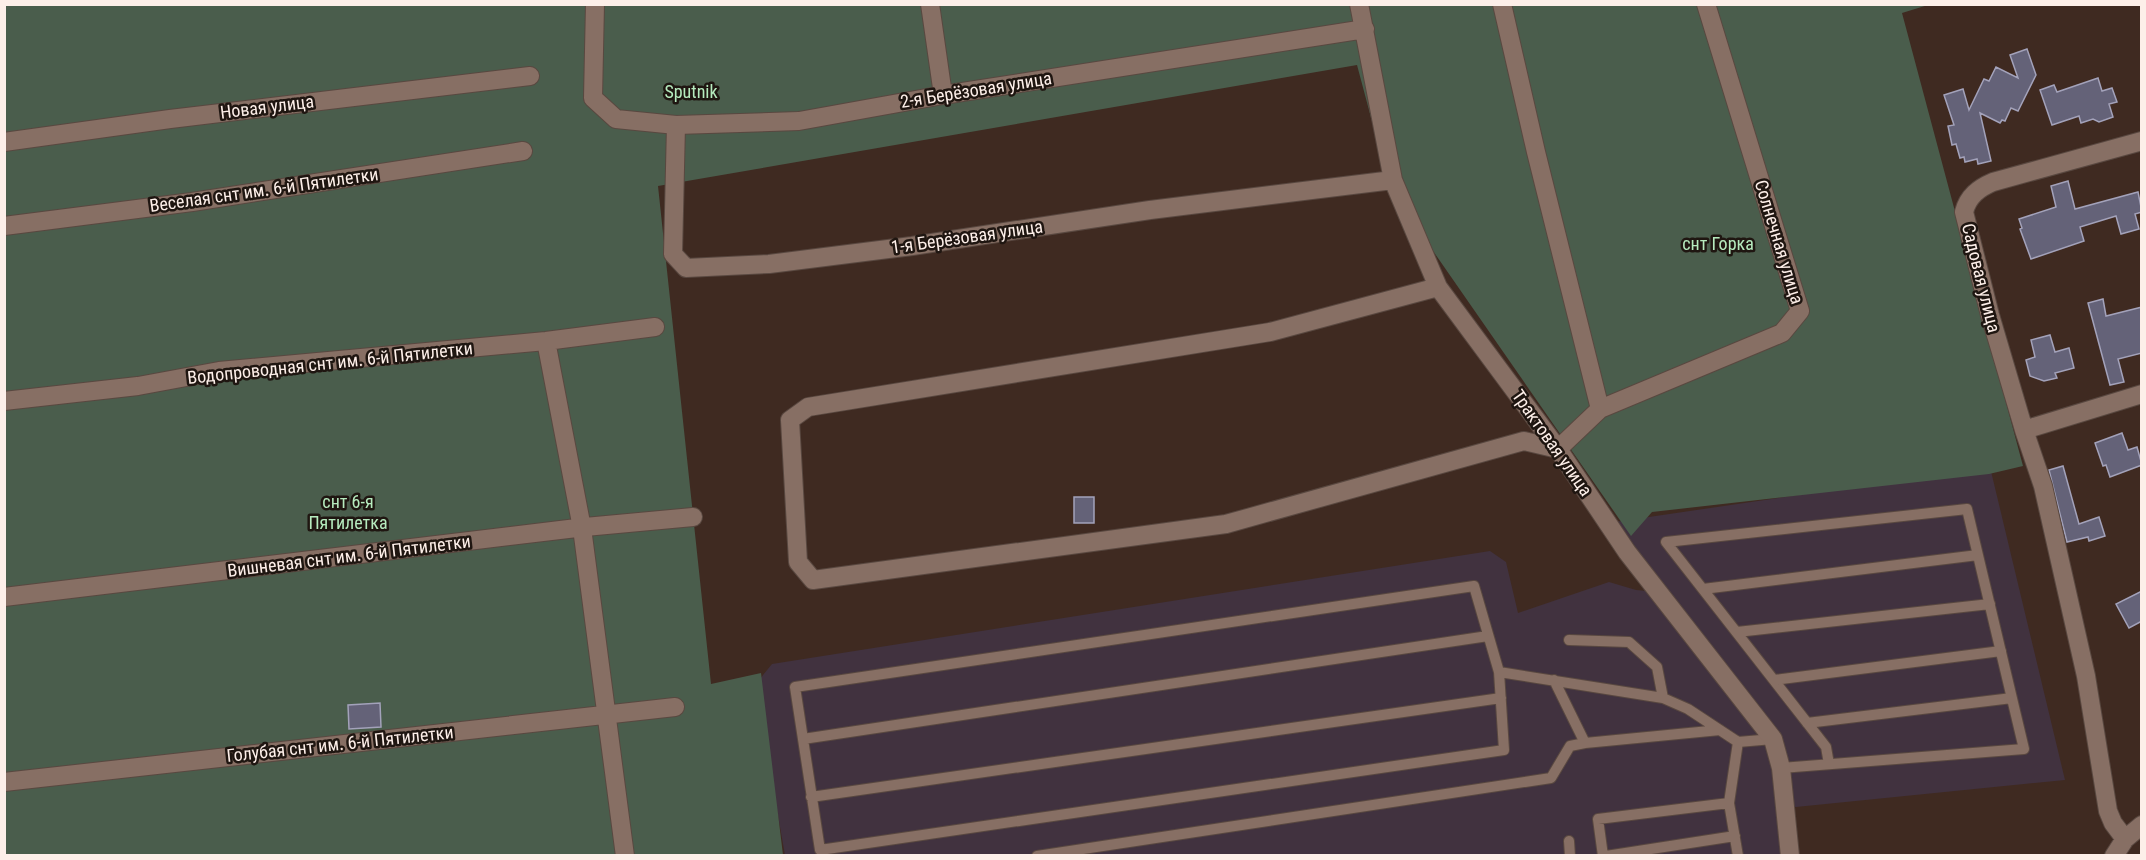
<svg xmlns="http://www.w3.org/2000/svg" width="2146" height="860" font-family="'Roboto Condensed',sans-serif">
  <rect width="100%" height="100%" fill="#3f2a21"/>
  <path fill="#41323f" d="M 1990,467 L 2065,780 L 1786,808 L 1790,855 L 785,855 L 755,685 L 772,664 L 1490,551 L 1506,562 L 1518,613 L 1609,582 L 1636,590 L 1657,592 L 1608,523 Z"/>
  <path fill="#4a5d4c" d="M 5,5 L 1928,5 L 1902,13 L 2023,466 L 1989,474 L 1652,512 L 1631,536 L 1390,189 L 1357,65 L 658,186 L 711,684 L 761,673 L 783,855 L 5,856 Z"/>
  <path fill="#646278" stroke="#a3a2ba" stroke-width="1.5" d="M 2027,49 L 2036,75 L 2018,111 L 2011,108 L 2005,121 L 2002,120 L 2000,123 L 1980,113 L 1991,161 L 1978,164 L 1977,159 L 1965,162 L 1964,157 L 1960,158 L 1956,144 L 1952,145 L 1948,126 L 1954,125 L 1944,95 L 1963,89 L 1969,110 L 1984,79 L 1989,81 L 1996,67 L 2018,78 L 2010,55 Z
    M 2098,78 L 2102,91 L 2112,88 L 2117,102 L 2109,104 L 2113,117 L 2099,122 L 2093,119 L 2081,123 L 2079,116 L 2052,125 L 2040,90 L 2054,85 L 2057,92 Z
    M 2068,181 L 2075,209 L 2138,192 L 2142,212 L 2135,214 L 2139,229 L 2121,234 L 2116,216 L 2080,227 L 2084,241 L 2031,259 L 2020,229 L 2022,228 L 2019,219 L 2056,207 L 2051,186 Z
    M 2103,299 L 2106,316 L 2142,307 L 2142,353 L 2118,359 L 2124,382 L 2110,385 L 2088,303 Z
    M 2050,335 L 2055,352 L 2069,348 L 2074,368 L 2055,373 L 2057,378 L 2044,381 L 2030,376 L 2026,360 L 2035,357 L 2031,340 Z
    M 2122,433 L 2128,450 L 2137,447 L 2142,465 L 2110,477 L 2106,465 L 2103,466 L 2095,443 Z
    M 2063,466 L 2079,524 L 2099,517 L 2105,536 L 2089,541 L 2088,537 L 2067,542 L 2049,470 Z
    M 1074,497 L 1094,497 L 1094,523 L 1074,523 Z
    M 2142,591 L 2142,621 L 2129,628 L 2116,604 Z
    M 380,703 L 381,727 L 349,729 L 348,705 Z"/>
  <g fill="none" stroke-linecap="round" stroke-linejoin="round">
    <g stroke="#594840" stroke-width="12">
      <path id="lane" d="M 1703,589 L 1978,555
        M 1737,632 L 1990,604
        M 1569,640 L 1629,642 L 1657,667 L 1663,698
        M 1499,672 L 1504,750 L 820,850 L 795,687 L 1474,586 L 1499,672 L 1663,698 L 1688,709 L 1738,742 L 1773,739
        M 1554,680 L 1585,743
        M 1774,680 L 2001,651
        M 1807,723 L 2012,698
        M 803,739 L 1488,636
        M 1781,768 L 2024,749 L 1967,509 L 1666,542 L 1826,747 L 1829,764
        M 811,797 L 1501,698
        M 1569,841 L 1570,856
        M 1037,856 L 1551,778 L 1570,746 L 1585,743 L 1720,730
        M 1603,856 L 1598,819 L 1729,803
        M 1606,856 L 1735,836
        M 1738,856 L 1729,803 L 1738,742"/>
    </g>
    <g stroke="#594840" stroke-width="20">
      <path id="street" d="M 595,4 L 593,98 L 616,119 L 676,125 L 799,121 L 943,95 L 1365,29
        M 930,4 L 943,95
        M 1359,4 L 1393,180 L 1438,287 L 1558,449 L 1627,552 L 1773,739 L 1781,768 L 1790,856
        M 1502,4 L 1536,152 L 1600,409
        M 676,125 L 673,254 L 686,268 L 769,264 L 912,246 L 1150,210 L 1393,180
        M 2142,141 L 1993,182 C 1979,188 1968,196 1964,212 L 1990,315 L 2024,430 L 2043,486 L 2086,676 L 2108,811 L 2113,823 L 2125,839 L 2142,825
        M 4,142 L 170,119 L 530,76
        M 4,226 L 192,202 L 523,151
        M 1438,287 L 1270,332 L 808,407 L 790,420 L 798,562 L 813,580 L 1226,524 L 1524,441 L 1558,449
        M 546,341 L 582,528 L 625,856
        M 4,401 L 138,386 L 219,371 L 546,341 L 655,327
        M 2024,430 L 2142,394
        M 1558,449 L 1600,409 L 1782,333 L 1800,311 L 1706,4
        M 4,597 L 585,527 L 693,517
        M 4,782 L 675,707
        M 2114,856 L 2125,839"/>
    </g>
    <use href="#lane" stroke="#876f64" stroke-width="10"/>
    <use href="#street" stroke="#876f64" stroke-width="18"/>
  </g>
  <g text-anchor="middle" stroke-width="5" stroke-linejoin="round" paint-order="stroke">
    <g font-size="18" fill="#fdefe9" stroke="#1f1611">
      <text transform="translate(976 90) rotate(-9)" y="6">2-я Берёзовая улица</text>
      <text transform="translate(267 107) rotate(-7)" y="6">Новая улица</text>
      <text transform="translate(264 190) rotate(-8)" y="6">Веселая снт им. 6-й Пятилетки</text>
      <text transform="translate(967 237) rotate(-8)" y="6">1-я Берёзовая улица</text>
      <text transform="translate(1779 242) rotate(73)" y="6">Солнечная улица</text>
      <text transform="translate(1981 278) rotate(76)" y="6">Садовая улица</text>
      <text transform="translate(330 363) rotate(-6)" y="6">Водопроводная снт им. 6-й Пятилетки</text>
      <text transform="translate(1552 443) rotate(55)" y="6">Трактовая улица</text>
      <text transform="translate(349 556) rotate(-7)" y="6">Вишневая снт им. 6-й Пятилетки</text>
      <text transform="translate(340 744) rotate(-6)" y="6">Голубая снт им. 6-й Пятилетки</text>
    </g>
    <g font-size="18" fill="#b6ebbe" stroke="#1f1611">
      <text x="691" y="98">Sputnik</text>
      <text x="1718" y="250">снт Горка</text>
      <text x="348" y="508">снт 6-я<tspan x="348" dy="21">Пятилетка</tspan></text>
    </g>
  </g>
  <rect width="2146" height="860" fill="none" stroke="#fdefe9" stroke-width="12"/>
</svg>
